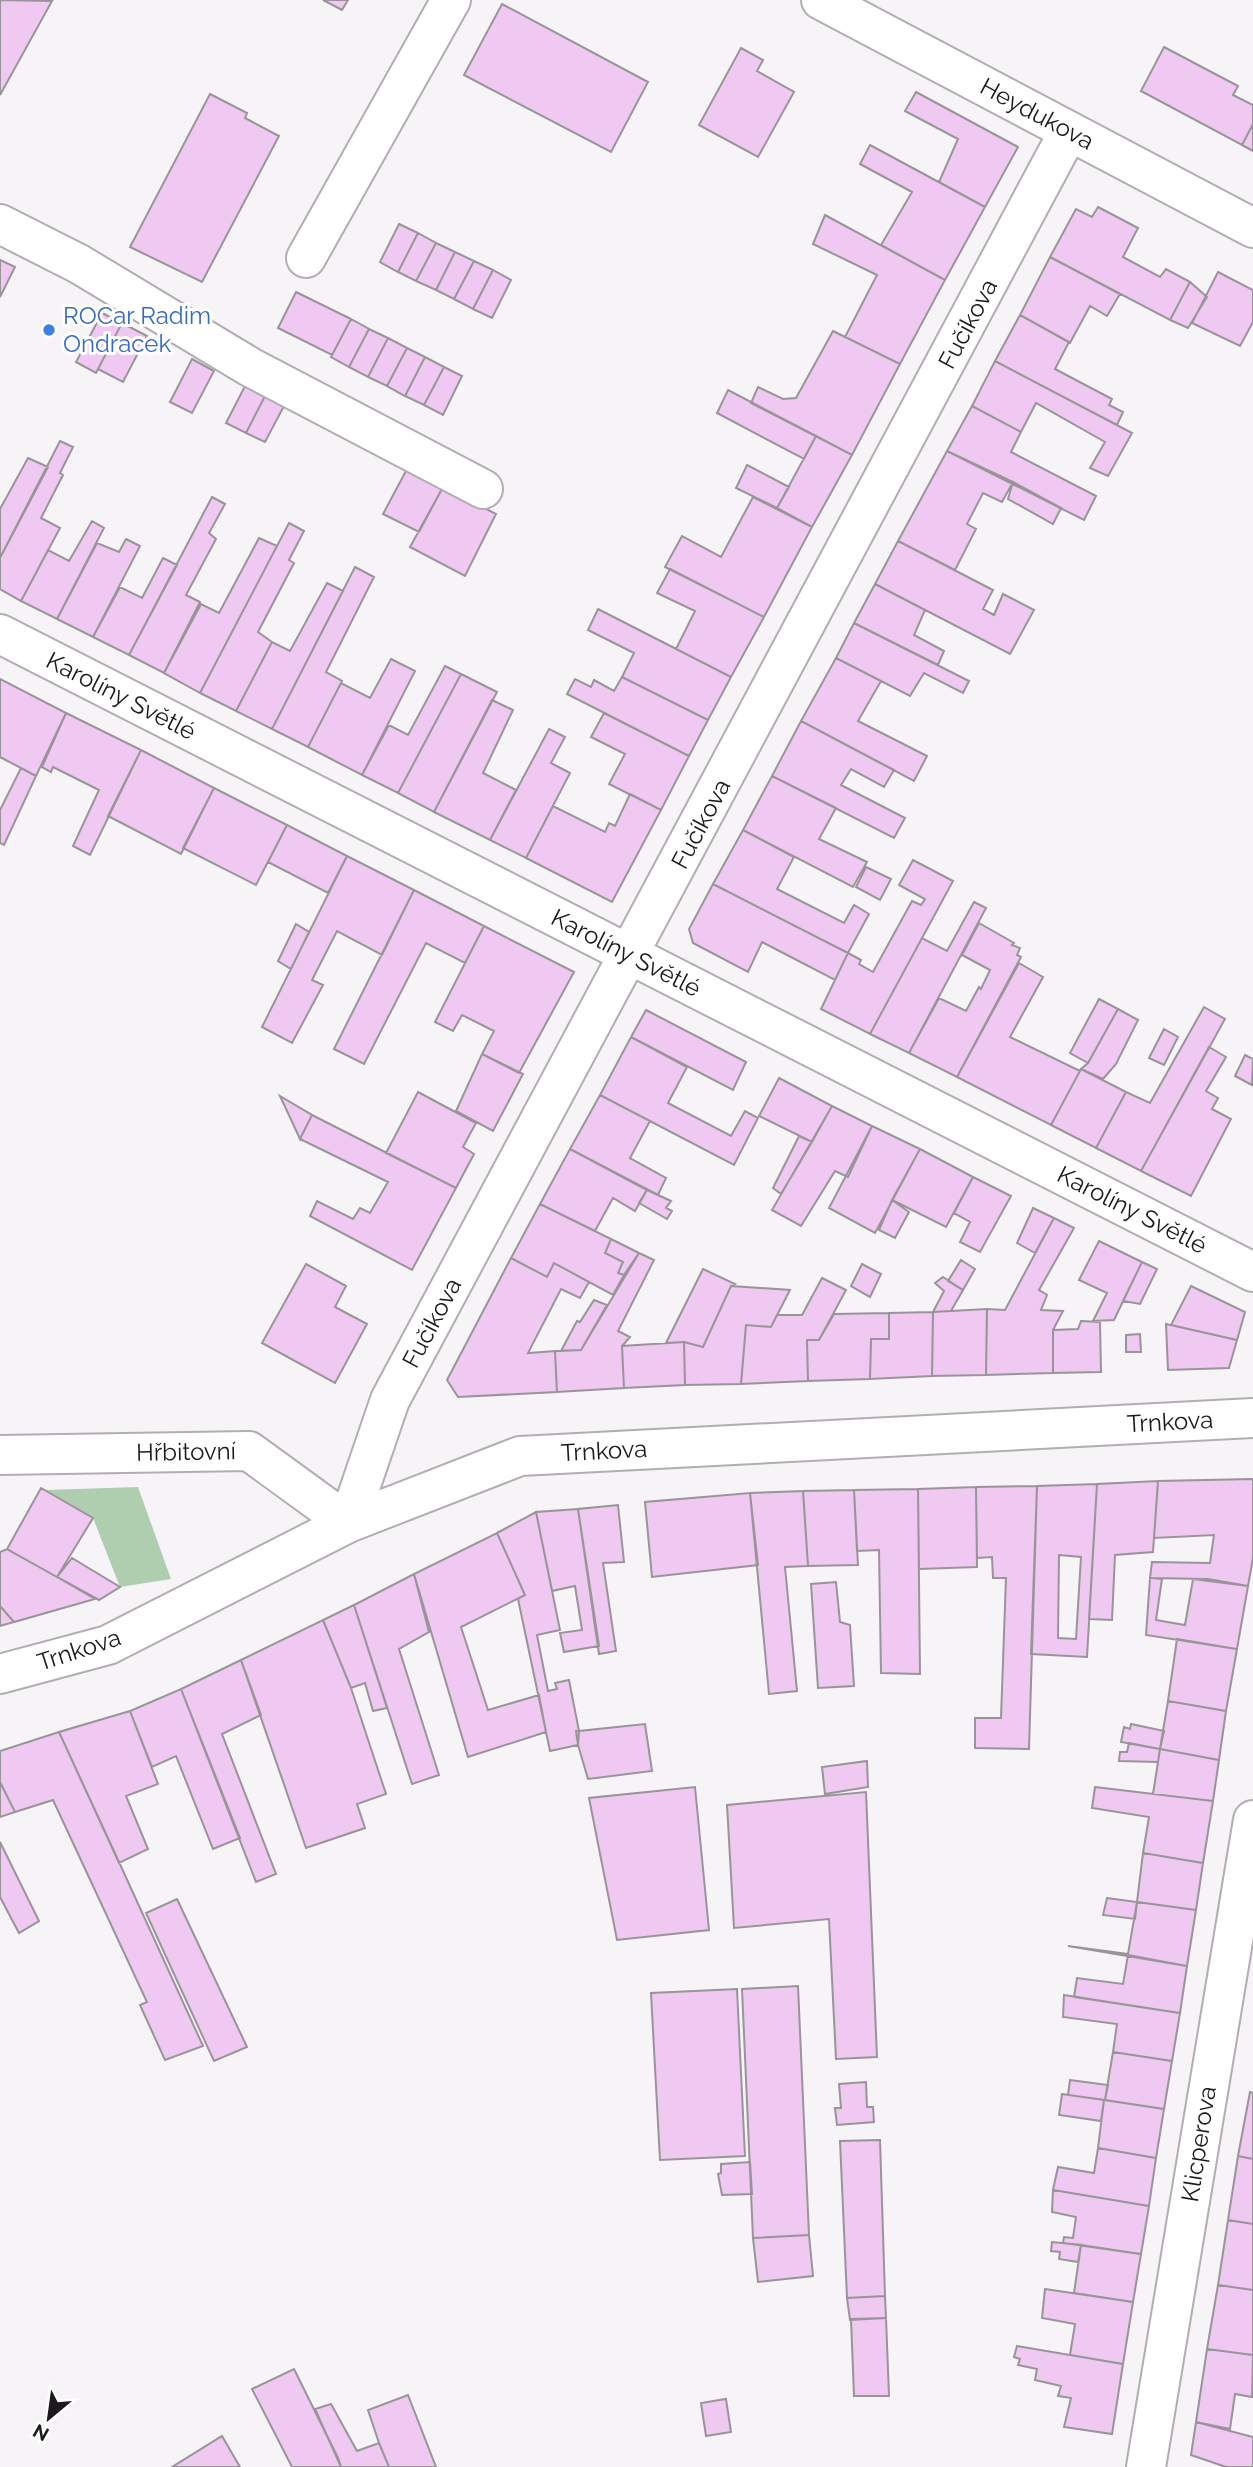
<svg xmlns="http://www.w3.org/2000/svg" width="1253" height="2467" font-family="Raleway,sans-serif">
  <rect width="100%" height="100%" fill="#f7f4f8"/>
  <path fill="#afceaf" d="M 138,1487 L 171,1579 L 120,1587 L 93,1518 L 45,1490 Z"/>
  <path fill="#efc9f1" stroke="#989498" stroke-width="2" fill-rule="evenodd" d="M 0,0 L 52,1 L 0,95 Z
    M 323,0 L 348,0 L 342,10 Z
    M 502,4 L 648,82 L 611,152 L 464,75 Z
    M 1164,47 L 1238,86 L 1233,95 L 1253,105 L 1253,124 L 1242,145 L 1141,91 Z
    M 741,48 L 763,60 L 757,71 L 794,92 L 758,157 L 699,125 Z
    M 916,92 L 1018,147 L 985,207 L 939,182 L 958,139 L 905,111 Z
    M 210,94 L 247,113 L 245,118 L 279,136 L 202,282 L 130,247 Z
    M 1253,124 L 1253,151 L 1242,145 Z
    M 870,145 L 985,207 L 945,280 L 881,245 L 912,192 L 860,164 Z
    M 1098,207 L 1138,228 L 1123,257 L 1160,277 L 1166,269 L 1190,282 L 1170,320 L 1050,257 L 1076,209 L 1092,217 Z
    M 825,215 L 945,280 L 900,364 L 845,337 L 877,275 L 813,244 Z
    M 399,224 L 418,233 L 398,272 L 380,262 Z
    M 418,233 L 436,243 L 416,281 L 398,272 Z
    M 436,243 L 455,252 L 436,290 L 416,281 Z
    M 455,252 L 474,261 L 454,299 L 436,290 Z
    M 1050,257 L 1120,294 L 1107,316 L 1090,306 L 1070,343 L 1020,315 Z
    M 0,260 L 15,267 L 0,297 Z
    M 474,261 L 493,270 L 473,309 L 454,299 Z
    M 493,270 L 511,280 L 492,318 L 473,309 Z
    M 1218,272 L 1253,290 L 1253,322 L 1240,346 L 1192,323 Z
    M 1190,282 L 1207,297 L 1188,328 L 1170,320 Z
    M 296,292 L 351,319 L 332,355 L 278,328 Z
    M 102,313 L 122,323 L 96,373 L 76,362 Z
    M 1020,315 L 1069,342 L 1055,369 L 1112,399 L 1109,405 L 1123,412 L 1117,425 L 995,361 Z
    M 351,319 L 369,329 L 349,367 L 331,357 Z
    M 122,323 L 147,336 L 123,382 L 98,369 Z
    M 369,329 L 388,338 L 368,377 L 349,367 Z
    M 833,331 L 900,364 L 852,455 L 751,403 L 758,387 L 783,399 L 796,398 Z
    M 388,338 L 407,348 L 387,386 L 368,377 Z
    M 407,348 L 425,357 L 405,396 L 387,386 Z
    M 425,357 L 444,367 L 424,405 L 405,396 Z
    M 192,359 L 214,371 L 192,413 L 170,402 Z
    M 995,361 L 1132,433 L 1108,476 L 1090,468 L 1105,442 L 1036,403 L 1021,432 L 972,406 Z
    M 444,367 L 462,376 L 443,415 L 424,405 Z
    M 245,386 L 265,396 L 246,433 L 226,423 Z
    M 728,390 L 816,436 L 804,459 L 717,413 Z
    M 265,396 L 284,406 L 265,442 L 246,433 Z
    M 972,406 L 1021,432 L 1011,452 L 1096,496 L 1084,520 L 947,451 Z
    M 816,436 L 852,455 L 812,527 L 777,508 Z
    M 60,441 L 73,447 L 60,473 L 63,475 L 41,518 L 60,528 L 21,601 L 0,589 L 0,558 Z
    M 947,451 L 1013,482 L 1002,502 L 983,493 L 967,524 L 976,529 L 955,570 L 898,541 Z
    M 28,458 L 48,467 L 0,558 L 0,509 Z
    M 747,465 L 789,487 L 777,508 L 736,488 Z
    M 407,469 L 443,487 L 419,532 L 383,514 Z
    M 1013,482 L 1061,508 L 1053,524 L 1008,499 Z
    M 443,487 L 496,514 L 465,576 L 410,547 Z
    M 212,497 L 225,504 L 209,533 L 216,539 L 186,595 L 200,602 L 164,673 L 129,655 Z
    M 753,497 L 812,527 L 764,617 L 665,567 L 682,536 L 721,557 Z
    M 92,521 L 104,528 L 57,619 L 21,601 L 48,550 L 69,561 Z
    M 289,523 L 304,531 L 289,560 L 294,563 L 258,632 L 272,642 L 236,711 L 200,693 Z
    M 259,538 L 277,546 L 200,693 L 164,673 L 201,604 L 219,613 Z
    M 126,539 L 140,546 L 93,637 L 57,619 L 97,543 L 119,552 Z
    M 898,541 L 993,590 L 983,609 L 994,615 L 1003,594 L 1034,610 L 1010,654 L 875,584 Z
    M 163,558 L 177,565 L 129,655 L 93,637 L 120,587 L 142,598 Z
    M 355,567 L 374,577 L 326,672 L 342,681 L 308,747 L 272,729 Z
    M 670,569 L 764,617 L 731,677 L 676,649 L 695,611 L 657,593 Z
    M 327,583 L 343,591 L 272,729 L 236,711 L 272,642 L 290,651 Z
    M 875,584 L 925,610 L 914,635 L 944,651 L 938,665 L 854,623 Z
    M 598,609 L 731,677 L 708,720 L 622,677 L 634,653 L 588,630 Z
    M 854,623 L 969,681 L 963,693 L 924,673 L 910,696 L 836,658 Z
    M 836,658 L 881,681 L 858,721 L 927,756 L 914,781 L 801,721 Z
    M 391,659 L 415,671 L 362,775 L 308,747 L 341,683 L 370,698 Z
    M 445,666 L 461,674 L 398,793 L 362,775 L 389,725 L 408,735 Z
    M 461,674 L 497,692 L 434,812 L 398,793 Z
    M 622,677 L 708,720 L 689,756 L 567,694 L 575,679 L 591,687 L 594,680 L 614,691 Z
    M 0,679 L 66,713 L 36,776 L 0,757 Z
    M 492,700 L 513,710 L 483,773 L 516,790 L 490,840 L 434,812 Z
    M 66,713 L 141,750 L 90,855 L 73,846 L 99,790 L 53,767 L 51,772 L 42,767 Z
    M 604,713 L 689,756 L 661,810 L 609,784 L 625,754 L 591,737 Z
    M 801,721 L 894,770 L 884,787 L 851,769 L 841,785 L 905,818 L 894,838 L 772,776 Z
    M 549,729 L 565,737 L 551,763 L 570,773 L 526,858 L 490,840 Z
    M 141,750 L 214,788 L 181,854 L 108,816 Z
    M 21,768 L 36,776 L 4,845 L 0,843 L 0,810 Z
    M 772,776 L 836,808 L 819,839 L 867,862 L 853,887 L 743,830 Z
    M 214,788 L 287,825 L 256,885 L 183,848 Z
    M 630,794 L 661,810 L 612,902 L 526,858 L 553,806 L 605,832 L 609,823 L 615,826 Z
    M 287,825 L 347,856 L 328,893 L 268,862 Z
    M 743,830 L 794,857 L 777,889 L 844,923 L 854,905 L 869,914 L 848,953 L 713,884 Z
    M 347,856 L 414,890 L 382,955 L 337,931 L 312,980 L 323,985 L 292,1043 L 262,1027 Z
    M 913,860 L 953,881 L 870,1034 L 821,1009 L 848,953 L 861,960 L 859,964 L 873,972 L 912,901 L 921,905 L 925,899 L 899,885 Z
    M 866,867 L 891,879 L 880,900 L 856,887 Z
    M 713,884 L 848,953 L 835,980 L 762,942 L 748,972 L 693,943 L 689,929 Z
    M 414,890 L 484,926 L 465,963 L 426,943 L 364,1064 L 334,1049 Z
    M 974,902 L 986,908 L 909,1053 L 870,1034 L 922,938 L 947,951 Z
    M 979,923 L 1014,943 L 1012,945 L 1020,948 L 1017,955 L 1021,957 L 957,1077 L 909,1053 L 939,998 L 966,1011 L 979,987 L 981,989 L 990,970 L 962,955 Z
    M 296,924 L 309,932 L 291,969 L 278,961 Z
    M 484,926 L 574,972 L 519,1073 L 482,1054 L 494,1031 L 462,1015 L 453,1031 L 435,1022 Z
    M 1019,963 L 1043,977 L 1010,1037 L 1080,1071 L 1051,1125 L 957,1077 Z
    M 1099,999 L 1118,1009 L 1088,1063 L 1070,1053 Z
    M 1204,1007 L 1225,1019 L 1141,1171 L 1096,1148 L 1126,1092 L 1150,1103 Z
    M 1118,1009 L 1138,1020 L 1116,1064 L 1103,1079 L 1081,1069 L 1088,1063 Z
    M 646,1010 L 746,1062 L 733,1090 L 631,1037 Z
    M 1164,1029 L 1178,1037 L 1164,1065 L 1149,1058 Z
    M 631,1037 L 687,1067 L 668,1103 L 731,1136 L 745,1111 L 758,1118 L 734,1165 L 600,1095 Z
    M 1209,1047 L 1226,1057 L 1206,1091 L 1218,1098 L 1212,1109 L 1231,1119 L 1191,1196 L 1141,1171 Z
    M 482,1054 L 523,1074 L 493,1131 L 456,1111 Z
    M 1245,1055 L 1253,1059 L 1252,1085 L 1235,1076 Z
    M 1081,1069 L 1126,1092 L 1096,1148 L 1051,1125 Z
    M 779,1078 L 832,1106 L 812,1142 L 759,1116 Z
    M 418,1092 L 476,1123 L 463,1147 L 474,1154 L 456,1188 L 386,1153 Z
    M 600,1095 L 650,1121 L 630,1158 L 666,1178 L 658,1195 L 570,1149 Z
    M 280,1096 L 312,1115 L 300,1139 Z
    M 832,1106 L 872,1126 L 848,1177 L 835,1171 L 801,1226 L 772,1210 Z
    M 312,1115 L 456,1188 L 412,1270 L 310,1216 L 317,1201 L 353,1219 L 360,1208 L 370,1213 L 388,1182 L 300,1139 Z
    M 872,1126 L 920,1149 L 875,1233 L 829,1208 Z
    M 799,1136 L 812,1142 L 781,1194 L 773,1188 Z
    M 570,1149 L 647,1190 L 635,1211 L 613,1198 L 595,1231 L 540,1204 Z
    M 920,1149 L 973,1177 L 946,1227 L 892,1200 Z
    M 973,1177 L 1011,1196 L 980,1252 L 960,1242 L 970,1222 L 954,1213 Z
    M 647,1190 L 671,1201 L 666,1208 L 672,1211 L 667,1219 L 639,1203 Z
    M 892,1200 L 909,1212 L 895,1238 L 879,1230 Z
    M 540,1204 L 611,1239 L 605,1253 L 623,1262 L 618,1273 L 624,1275 L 613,1295 L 554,1263 L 547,1277 L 511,1258 Z
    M 1033,1208 L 1054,1218 L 1035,1253 L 1017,1243 Z
    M 1054,1218 L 1074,1228 L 1039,1290 L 1047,1295 L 1041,1310 L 1063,1311 L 1053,1330 L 1053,1373 L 986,1375 L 987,1309 L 1005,1310 Z
    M 611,1239 L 639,1253 L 624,1275 L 618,1273 L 623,1262 L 605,1253 Z
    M 1099,1241 L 1142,1262 L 1114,1320 L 1093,1321 L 1107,1293 L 1079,1280 Z
    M 639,1253 L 654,1260 L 618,1331 L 630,1337 L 622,1346 L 624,1388 L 557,1392 L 555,1351 L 581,1350 Z
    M 511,1258 L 547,1277 L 554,1263 L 589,1282 L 580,1298 L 561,1289 L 528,1353 L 555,1351 L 557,1392 L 458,1397 L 447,1380 Z
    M 961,1260 L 975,1269 L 963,1290 L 948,1281 Z
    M 1142,1262 L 1157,1269 L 1140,1304 L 1123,1301 Z
    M 306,1264 L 346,1286 L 335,1307 L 367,1324 L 335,1383 L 262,1343 Z
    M 862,1264 L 881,1274 L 870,1297 L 851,1286 Z
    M 703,1269 L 735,1284 L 731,1286 L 703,1347 L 684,1342 L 666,1343 Z
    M 943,1277 L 963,1290 L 951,1311 L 933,1312 L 944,1291 L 935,1283 Z
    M 822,1278 L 846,1290 L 819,1340 L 807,1340 L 808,1381 L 741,1384 L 746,1325 L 771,1327 L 777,1315 L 802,1315 Z
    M 731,1286 L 790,1290 L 771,1327 L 746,1325 L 741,1384 L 685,1385 L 684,1342 L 703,1347 Z
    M 1191,1286 L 1245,1312 L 1237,1340 L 1171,1325 Z
    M 594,1300 L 607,1305 L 581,1350 L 561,1351 L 577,1321 L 580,1322 Z
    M 987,1309 L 986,1375 L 932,1376 L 933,1312 Z
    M 933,1312 L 932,1376 L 870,1379 L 871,1339 L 889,1339 L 889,1313 Z
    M 889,1313 L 889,1339 L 871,1339 L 870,1379 L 808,1381 L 807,1340 L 819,1340 L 834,1314 Z
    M 1081,1321 L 1100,1322 L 1101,1372 L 1053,1373 L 1053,1330 L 1078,1329 Z
    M 1166,1324 L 1237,1340 L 1229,1368 L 1168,1370 Z
    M 1140,1334 L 1141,1352 L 1126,1352 L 1126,1335 Z
    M 684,1342 L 685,1385 L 624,1388 L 622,1346 Z
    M 1253,1479 L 1253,1558 L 1248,1586 L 1208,1579 L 1150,1578 L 1152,1562 L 1210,1563 L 1214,1535 L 1154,1538 L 1158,1481 Z
    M 1158,1481 L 1153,1552 L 1115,1555 L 1112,1620 L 1089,1619 L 1097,1484 Z
    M 1097,1484 L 1087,1657 L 1031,1654 L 1037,1486 ZM 1059,1555 L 1081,1557 L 1076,1639 L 1058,1638 Z
    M 1037,1486 L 1029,1749 L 975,1748 L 975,1718 L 1001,1718 L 1006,1578 L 993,1578 L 992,1557 L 977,1558 L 976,1487 Z
    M 976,1487 L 977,1567 L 919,1569 L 918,1489 Z
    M 41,1488 L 93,1518 L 57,1577 L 7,1549 Z
    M 918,1489 L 920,1674 L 881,1673 L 879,1550 L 857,1551 L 854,1490 Z
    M 854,1490 L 858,1565 L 808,1566 L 803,1491 Z
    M 803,1491 L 808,1566 L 785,1567 L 797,1691 L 769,1694 L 750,1493 Z
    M 750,1493 L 758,1565 L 652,1577 L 645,1502 Z
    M 618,1505 L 624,1562 L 603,1563 L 616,1651 L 599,1654 L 578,1509 Z
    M 578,1509 L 599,1646 L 564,1652 L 560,1633 L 582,1630 L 575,1586 L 552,1591 L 536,1512 Z
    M 536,1512 L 560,1630 L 537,1635 L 548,1691 L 557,1689 L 555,1683 L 569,1680 L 579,1731 L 576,1731 L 578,1745 L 550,1751 L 518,1599 L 525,1595 L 497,1533 Z
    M 497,1533 L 525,1595 L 461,1627 L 488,1710 L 539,1695 L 546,1732 L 468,1757 L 414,1574 Z
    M 7,1549 L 57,1577 L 95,1599 L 14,1622 L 0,1606 L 0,1552 Z
    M 72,1558 L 120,1587 L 99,1600 L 57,1577 Z
    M 414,1574 L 429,1632 L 399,1649 L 439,1775 L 412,1784 L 354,1605 Z
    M 1150,1578 L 1162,1579 L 1156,1620 L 1185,1625 L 1193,1579 L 1248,1586 L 1237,1649 L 1146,1635 Z
    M 836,1582 L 840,1622 L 850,1625 L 854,1686 L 818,1688 L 811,1584 Z
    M 354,1605 L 387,1708 L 373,1711 L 365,1683 L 351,1688 L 323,1620 Z
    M 0,1606 L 14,1622 L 0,1626 Z
    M 323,1620 L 351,1688 L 386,1794 L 357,1804 L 365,1828 L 306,1848 L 241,1660 Z
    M 1177,1639 L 1237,1649 L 1226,1711 L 1168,1701 Z
    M 241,1660 L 261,1715 L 222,1734 L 276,1874 L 256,1882 L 181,1689 Z
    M 181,1689 L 240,1838 L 213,1849 L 176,1756 L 152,1767 L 130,1711 Z
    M 1168,1701 L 1226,1711 L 1219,1760 L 1160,1749 Z
    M 130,1711 L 158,1784 L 126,1796 L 148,1849 L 119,1863 L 59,1732 Z
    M 645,1724 L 652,1771 L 588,1779 L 578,1745 L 579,1731 Z
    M 1131,1724 L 1164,1731 L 1160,1749 L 1121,1742 L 1124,1727 L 1130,1729 Z
    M 59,1732 L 119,1862 L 203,2046 L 165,2060 L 140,2005 L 147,2002 L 53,1800 L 15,1812 L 0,1782 L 0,1751 Z
    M 1129,1743 L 1160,1749 L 1158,1762 L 1119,1761 L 1120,1752 L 1127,1752 Z
    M 1160,1749 L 1219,1760 L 1213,1801 L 1153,1794 Z
    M 867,1761 L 868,1787 L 825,1794 L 822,1767 Z
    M 0,1782 L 15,1812 L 0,1817 Z
    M 695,1787 L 709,1930 L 617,1940 L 589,1798 Z
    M 1095,1787 L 1213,1801 L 1203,1863 L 1143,1853 L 1149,1817 L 1092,1808 Z
    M 866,1792 L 877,2057 L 836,2059 L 829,1919 L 734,1928 L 727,1805 Z
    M 0,1842 L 39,1921 L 19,1933 L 0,1897 Z
    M 1143,1853 L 1203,1863 L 1196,1910 L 1137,1902 Z
    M 1107,1898 L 1137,1902 L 1135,1919 L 1103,1915 Z
    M 177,1899 L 247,2047 L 214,2061 L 146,1913 Z
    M 1137,1902 L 1196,1910 L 1187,1966 L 1068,1946 L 1128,1954 Z
    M 1128,1955 L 1187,1966 L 1180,2013 L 1074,1997 L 1077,1978 L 1123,1984 Z
    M 798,1986 L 809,2235 L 753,2238 L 742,1989 Z
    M 737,1989 L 745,2156 L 660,2160 L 651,1993 Z
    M 1064,1995 L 1180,2013 L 1172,2061 L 1113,2052 L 1117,2024 L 1063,2017 Z
    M 1113,2052 L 1172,2061 L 1164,2109 L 1105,2100 Z
    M 1070,2080 L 1108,2085 L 1105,2100 L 1068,2095 Z
    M 866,2082 L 867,2107 L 873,2107 L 874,2122 L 837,2125 L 835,2108 L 841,2108 L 839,2084 Z
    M 1250,2092 L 1253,2093 L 1253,2159 L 1238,2156 Z
    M 1062,2094 L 1104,2100 L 1101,2121 L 1059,2115 Z
    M 1104,2100 L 1164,2109 L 1156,2158 L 1098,2148 Z
    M 880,2140 L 885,2296 L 847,2298 L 840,2141 Z
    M 1098,2148 L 1156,2158 L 1149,2206 L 1053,2190 L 1058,2167 L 1094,2173 Z
    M 1238,2156 L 1253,2159 L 1253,2224 L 1228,2220 Z
    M 750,2162 L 752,2194 L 722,2195 L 718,2174 L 721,2173 L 721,2164 Z
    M 1053,2190 L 1149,2206 L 1141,2254 L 1063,2243 L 1064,2237 L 1073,2238 L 1076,2217 L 1052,2212 Z
    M 1228,2220 L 1253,2224 L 1253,2290 L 1218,2285 Z
    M 809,2235 L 813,2276 L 758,2282 L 753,2238 Z
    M 1052,2242 L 1081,2245 L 1078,2262 L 1059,2259 L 1060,2252 L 1051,2251 Z
    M 1081,2245 L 1141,2254 L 1133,2302 L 1074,2293 Z
    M 1218,2285 L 1253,2290 L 1253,2355 L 1207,2349 Z
    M 1045,2289 L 1133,2302 L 1123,2364 L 1070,2355 L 1075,2324 L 1042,2318 Z
    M 885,2296 L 886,2318 L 850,2320 L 847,2298 Z
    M 886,2318 L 889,2396 L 854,2396 L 851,2319 Z
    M 1017,2346 L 1123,2364 L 1112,2434 L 1064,2427 L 1071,2398 L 1058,2396 L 1061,2386 L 1035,2380 L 1037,2369 L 1018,2365 L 1020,2359 L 1014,2357 Z
    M 1207,2349 L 1253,2355 L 1252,2397 L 1235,2394 L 1230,2429 L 1196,2422 Z
    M 294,2369 L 338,2458 L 341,2467 L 292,2467 L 252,2389 Z
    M 408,2395 L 436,2467 L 389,2467 L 379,2443 L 368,2410 Z
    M 726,2399 L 731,2432 L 706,2436 L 701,2403 Z
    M 331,2404 L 357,2451 L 379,2443 L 389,2467 L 341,2467 L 315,2409 Z
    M 1196,2422 L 1253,2437 L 1253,2467 L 1226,2467 L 1191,2455 Z
    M 222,2436 L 240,2467 L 172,2467 Z"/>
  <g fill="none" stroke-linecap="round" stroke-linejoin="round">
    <g stroke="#b1adb1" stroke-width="42">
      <path id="minor" d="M 821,0 L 1253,228
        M 0,224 L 79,264 L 250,367 L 483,489
        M 306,258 L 451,0
        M 0,634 L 1253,1272
        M 0,1455 L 249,1451 L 348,1523
        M 348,1523 L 390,1400 L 1069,131
        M 0,1674 L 108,1645 L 348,1523 L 520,1456 L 1253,1418
        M 1146,2467 L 1253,1820"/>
    </g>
    <use href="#minor" stroke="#fff" stroke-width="38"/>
  </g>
  <circle fill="#3f7fe0" stroke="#fff" stroke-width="2.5" cx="49" cy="330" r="7"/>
  <g text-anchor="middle" stroke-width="6" stroke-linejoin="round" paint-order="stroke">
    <g font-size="24" fill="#1b191b" stroke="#fff">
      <text transform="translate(1037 114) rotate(28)" y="8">Heydukova</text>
      <text transform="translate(968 324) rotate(-62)" y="8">Fučíkova</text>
      <text transform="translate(121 696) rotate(27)" y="8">Karolíny Světlé</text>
      <text transform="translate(701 824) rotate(-62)" y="8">Fučíkova</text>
      <text transform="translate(626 953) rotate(27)" y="8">Karolíny Světlé</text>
      <text transform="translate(1132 1210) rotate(27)" y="8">Karolíny Světlé</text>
      <text transform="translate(432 1323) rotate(-62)" y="8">Fučíkova</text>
      <text transform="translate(1170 1422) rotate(-3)" y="8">Trnkova</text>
      <text transform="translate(604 1451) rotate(-3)" y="8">Trnkova</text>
      <text transform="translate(186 1452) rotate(-1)" y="8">Hřbitovní</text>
      <text transform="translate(79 1650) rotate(-18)" y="8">Trnkova</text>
      <text transform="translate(1199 2144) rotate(-81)" y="8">Klicperova</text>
    </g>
    <g font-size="24" fill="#366cbe" stroke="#fff" text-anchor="start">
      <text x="63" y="324">ROCar Radim<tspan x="63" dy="28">Ondracek</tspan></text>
    </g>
  </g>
  <g transform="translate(49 2418) rotate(209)" stroke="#ffffff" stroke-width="5" paint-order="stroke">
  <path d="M0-5L12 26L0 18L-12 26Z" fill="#1b191b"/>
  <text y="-10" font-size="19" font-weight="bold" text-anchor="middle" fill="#1b191b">N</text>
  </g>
</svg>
